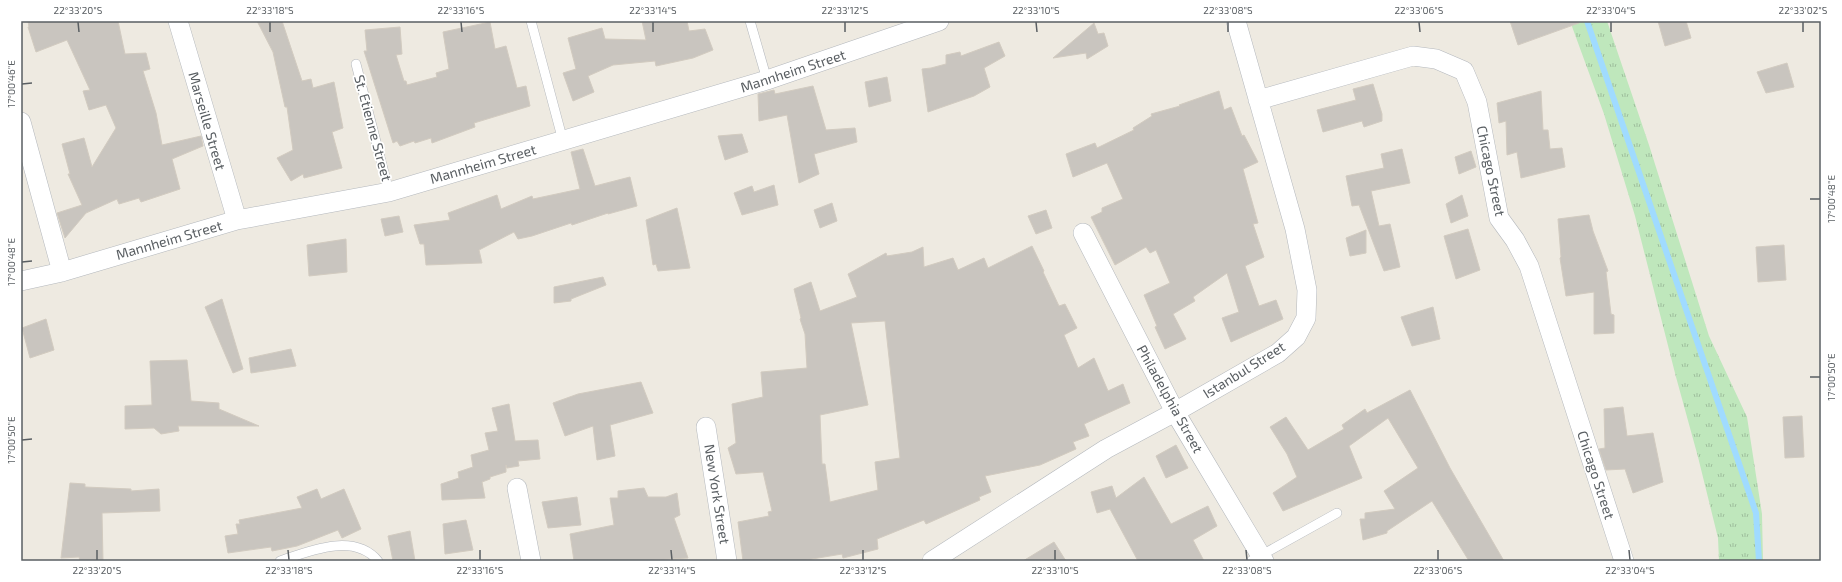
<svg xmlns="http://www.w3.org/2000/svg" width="1842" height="582" font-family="'Exo 2',sans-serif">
  <defs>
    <pattern id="grass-tufts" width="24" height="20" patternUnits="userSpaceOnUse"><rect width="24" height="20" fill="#bfe7bc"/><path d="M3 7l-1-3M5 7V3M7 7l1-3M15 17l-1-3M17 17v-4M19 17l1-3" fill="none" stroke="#9ebe9c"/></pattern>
  </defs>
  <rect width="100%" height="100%" fill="#eeeae1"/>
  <path fill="url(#grass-tufts)" d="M 1570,21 L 1607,21 L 1649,145 L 1709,336 L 1747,417 L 1762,514 L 1763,561 L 1719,561 L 1718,538 L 1698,457 L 1676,377 L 1635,216 L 1604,114 Z"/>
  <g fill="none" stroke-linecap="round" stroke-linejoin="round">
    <path stroke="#a0dbff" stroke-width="6" d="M 1587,21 L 1756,513 L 1759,561"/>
  </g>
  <path fill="#c9c5bf" stroke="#d2cbc0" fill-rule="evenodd" d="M 28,21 L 118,21 L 125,54 L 146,53 L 150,69 L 143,71 L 156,113 L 162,145 L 201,136 L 203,146 L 172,159 L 180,189 L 141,202 L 139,198 L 119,204 L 117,199 L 86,213 L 65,238 L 57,213 L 82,205 L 68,174 L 70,174 L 62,144 L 84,138 L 92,167 L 116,128 L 106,105 L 89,110 L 83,91 L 90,90 L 67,40 L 36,52 L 28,27 L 29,27 Z
    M 257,21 L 282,21 L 302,81 L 311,79 L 313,88 L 334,82 L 343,128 L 332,132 L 342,168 L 304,178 L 303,174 L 291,181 L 277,158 L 293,150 L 287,107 L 285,107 L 273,52 Z
    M 642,21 L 687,21 L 689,31 L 705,29 L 713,50 L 693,58 L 656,66 L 655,61 L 613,65 L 588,76 L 594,92 L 573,101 L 563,73 L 576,69 L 568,38 L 602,28 L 605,39 L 646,40 Z
    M 1510,21 L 1579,21 L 1579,23 L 1518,45 Z
    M 1658,21 L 1686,21 L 1691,38 L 1665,46 Z
    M 490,22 L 495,49 L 506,46 L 517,88 L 526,86 L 530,106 L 474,123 L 475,127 L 432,143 L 431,138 L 415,143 L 414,141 L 400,146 L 397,141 L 393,143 L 364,51 L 367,51 L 365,30 L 400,27 L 402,54 L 396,55 L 404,81 L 406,81 L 407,85 L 437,77 L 436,73 L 449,69 L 443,32 Z
    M 1094,23 L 1098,34 L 1104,33 L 1108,46 L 1087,59 L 1086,53 L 1053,58 Z
    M 999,42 L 1005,56 L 984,68 L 990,87 L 974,96 L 928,112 L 922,69 L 931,68 L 946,64 L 946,55 L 960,52 L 961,56 Z
    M 1787,63 L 1794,87 L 1766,93 L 1757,72 Z
    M 887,77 L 891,101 L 869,107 L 865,82 Z
    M 1373,84 L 1382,114 L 1382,121 L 1364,127 L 1362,121 L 1323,132 L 1317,110 L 1356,100 L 1353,89 Z
    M 813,86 L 826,130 L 855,128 L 857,142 L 814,154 L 819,174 L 799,183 L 787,115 L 759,121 L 758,94 L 774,90 L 775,94 Z
    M 1219,91 L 1224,110 L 1231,107 L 1242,136 L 1244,135 L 1258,162 L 1243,169 L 1258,223 L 1253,224 L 1264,257 L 1245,266 L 1259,306 L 1276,300 L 1283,319 L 1231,342 L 1222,318 L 1239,312 L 1227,273 L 1193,297 L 1195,301 L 1173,314 L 1186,339 L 1165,349 L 1155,327 L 1157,326 L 1144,295 L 1170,283 L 1156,250 L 1150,253 L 1146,247 L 1115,265 L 1091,217 L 1102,212 L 1102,208 L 1123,199 L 1107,163 L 1073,177 L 1066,154 L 1095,143 L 1097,148 L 1134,130 L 1133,128 L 1152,116 L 1151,114 L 1180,106 L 1179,105 Z
    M 1541,91 L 1543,130 L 1548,130 L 1550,149 L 1562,148 L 1565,167 L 1521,178 L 1517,152 L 1507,155 L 1506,121 L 1499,123 L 1497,103 Z
    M 742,134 L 748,152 L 725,160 L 718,136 Z
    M 583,149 L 595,186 L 630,177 L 637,206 L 608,214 L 608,213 L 572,225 L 571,223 L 532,236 L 518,239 L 514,232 L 479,250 L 482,263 L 426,265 L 424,244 L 420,244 L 414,225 L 450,220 L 448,213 L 497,195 L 501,209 L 532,196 L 533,199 L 580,189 L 571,152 Z
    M 1402,149 L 1410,183 L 1371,191 L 1379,226 L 1390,224 L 1400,267 L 1384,271 L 1359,205 L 1352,206 L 1346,176 L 1384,168 L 1381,154 Z
    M 1471,151 L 1476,167 L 1459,174 L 1455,157 Z
    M 774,185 L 778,205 L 742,215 L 734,193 L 752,186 L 754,192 Z
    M 1462,195 L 1468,216 L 1451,223 L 1446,204 Z
    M 832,203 L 837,221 L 820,228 L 814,210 Z
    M 677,208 L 690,268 L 658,271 L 656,264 L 653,265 L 646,220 Z
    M 1046,210 L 1052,228 L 1036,234 L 1028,216 Z
    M 1589,215 L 1593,231 L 1608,271 L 1606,272 L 1611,314 L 1614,315 L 1614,333 L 1594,334 L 1594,292 L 1566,296 L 1560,258 L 1561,257 L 1558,219 Z
    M 399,216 L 403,232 L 385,236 L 381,219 Z
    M 1468,229 L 1480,270 L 1456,279 L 1444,236 Z
    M 1366,230 L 1366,253 L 1350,256 L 1346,238 Z
    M 346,239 L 347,272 L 309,276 L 307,245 Z
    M 1784,245 L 1786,280 L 1758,282 L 1756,247 Z
    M 1032,246 L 1044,271 L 1043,272 L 1059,306 L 1065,304 L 1077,328 L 1064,335 L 1078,368 L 1094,358 L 1108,391 L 1123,384 L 1130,403 L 1084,424 L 1089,436 L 1073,442 L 1076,449 L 1040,465 L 985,476 L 991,492 L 979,497 L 980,500 L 926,524 L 924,520 L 877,539 L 878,549 L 843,558 L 842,554 L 800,561 L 743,561 L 738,522 L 769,516 L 768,512 L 772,511 L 763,472 L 736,474 L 728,448 L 736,443 L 732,404 L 763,397 L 761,372 L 807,368 L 805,334 L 800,319 L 801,318 L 794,289 L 811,282 L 820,311 L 857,297 L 848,274 L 886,253 L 887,256 L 912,252 L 923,247 L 924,267 L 953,258 L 958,270 L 984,258 L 988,268 ZM 885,321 L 900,458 L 875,462 L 878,490 L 830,502 L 825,464 L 822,464 L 820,415 L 868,405 L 851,323 Z
    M 603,277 L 606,285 L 571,299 L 571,301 L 554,303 L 554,287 Z
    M 222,299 L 243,369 L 233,373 L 205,307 Z
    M 1433,307 L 1440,339 L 1412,346 L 1401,317 Z
    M 46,319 L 54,350 L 30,358 L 22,328 Z
    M 291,349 L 296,366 L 251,373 L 249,358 Z
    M 187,360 L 191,401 L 219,403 L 219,409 L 259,426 L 178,426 L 179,431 L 161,434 L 154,428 L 125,429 L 125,406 L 152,405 L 150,361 Z
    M 641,382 L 653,413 L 610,425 L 615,456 L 597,460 L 593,426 L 565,436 L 553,403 L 578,394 Z
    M 1410,390 L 1450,468 L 1504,561 L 1469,561 L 1432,501 L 1387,531 L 1387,533 L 1363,540 L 1360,519 L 1365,519 L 1365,513 L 1395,509 L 1384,491 L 1418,468 L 1388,418 L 1349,446 L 1362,478 L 1283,511 L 1273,493 L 1297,477 L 1287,454 L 1270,427 L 1286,417 L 1308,450 L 1344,429 L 1342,425 L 1365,409 L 1367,413 Z
    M 509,404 L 515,441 L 538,440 L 540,459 L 518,461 L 519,466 L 507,468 L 506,465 L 506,472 L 490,477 L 490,479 L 482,482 L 485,498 L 442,500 L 441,484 L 459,478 L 458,472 L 473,467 L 471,455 L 489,450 L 485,433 L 498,431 L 492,408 Z
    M 1623,407 L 1627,436 L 1653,433 L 1663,482 L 1633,493 L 1625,469 L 1606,470 L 1599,449 L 1605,448 L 1604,409 Z
    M 1802,416 L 1804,457 L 1785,458 L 1783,417 Z
    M 1176,445 L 1188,468 L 1166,478 L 1156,456 Z
    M 1144,477 L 1171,524 L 1208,506 L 1217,526 L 1193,540 L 1204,561 L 1138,561 L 1110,509 L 1097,513 L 1091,492 L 1112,486 L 1116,498 Z
    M 70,483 L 85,484 L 85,487 L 131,489 L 131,491 L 159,489 L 160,511 L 102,513 L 103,561 L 80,561 L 79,557 L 61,558 Z
    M 644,488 L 648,497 L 666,497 L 677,493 L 680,515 L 674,518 L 688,558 L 636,561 L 574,561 L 570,534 L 614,525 L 610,498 L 618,498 L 618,491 Z
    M 317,489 L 321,499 L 344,489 L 361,529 L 342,538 L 338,530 L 297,546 L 272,551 L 271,547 L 228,553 L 225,536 L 238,534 L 236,524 L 240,524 L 239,520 L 302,508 L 297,497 Z
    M 577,497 L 581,525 L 548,528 L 542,502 Z
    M 466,520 L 473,550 L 445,554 L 443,524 Z
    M 410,531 L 415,561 L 393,561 L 388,536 Z
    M 1054,542 L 1066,561 L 1023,561 Z"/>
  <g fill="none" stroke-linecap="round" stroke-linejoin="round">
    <g stroke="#b4b8bd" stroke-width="10">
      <path id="lane" d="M 531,21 L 563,141
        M 750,21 L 767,80
        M 356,64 L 389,192
        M 280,561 C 309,551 354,532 378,561
        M 1251,561 L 1337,513"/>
    </g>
    <g stroke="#b4b8bd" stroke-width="20">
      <path id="street" d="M 178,21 L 237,220
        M 1258,100 L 1413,56 L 1436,59 L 1464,71 L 1477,102 L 1499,218 L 1515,240 L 1529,266 L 1624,561
        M 21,122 L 62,272
        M 1083,233 L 1175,412 L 1264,561
        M 21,281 L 62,272 L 237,220 L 389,192 L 767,80 L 939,21
        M 706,427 L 727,561
        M 517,488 L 531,561
        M 932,561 L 1106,449 L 1175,412 L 1278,353 L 1296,337 L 1306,318 L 1307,290 L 1295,229 L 1236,21"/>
    </g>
    <use href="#lane" stroke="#fff" stroke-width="9"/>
    <use href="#street" stroke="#fff" stroke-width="19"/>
  </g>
  <path fill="none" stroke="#5a5f63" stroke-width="1.5" d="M 78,22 L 79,32M 270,22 L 270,32M 461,22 L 462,32M 653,22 L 653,32M 845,22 L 845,32M 1036,22 L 1037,32M 1228,22 L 1228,32M 1419,22 L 1420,32M 1611,22 L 1611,32M 1803,22 L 1803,32M 22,84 L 32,83M 1810,199 L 1820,199M 22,262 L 32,261M 1810,377 L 1820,377M 22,440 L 32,439M 97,550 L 97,560M 288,550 L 289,560M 480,550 L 480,560M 671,550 L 672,560M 863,550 L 863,560M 1055,550 L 1055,560M 1246,550 L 1247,560M 1438,550 L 1438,560M 1629,550 L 1630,560"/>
  <g text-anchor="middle" stroke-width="3.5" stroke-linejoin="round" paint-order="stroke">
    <g font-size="14" fill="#5a5f63" stroke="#fff">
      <text transform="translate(793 71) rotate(-18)" y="5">Mannheim Street</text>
      <text transform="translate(207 121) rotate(74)" y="5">Marseille Street</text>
      <text transform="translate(373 128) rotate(75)" y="5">St. Etienne Street</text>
      <text transform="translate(483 164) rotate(-16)" y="5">Mannheim Street</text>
      <text transform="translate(1491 171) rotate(78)" y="5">Chicago Street</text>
      <text transform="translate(169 240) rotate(-16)" y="5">Mannheim Street</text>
      <text transform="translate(1244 370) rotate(-32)" y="5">Istanbul Street</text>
      <text transform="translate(1170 399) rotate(61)" y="5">Philadelphia Street</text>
      <text transform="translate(1596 475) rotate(72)" y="5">Chicago Street</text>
      <text transform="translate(717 494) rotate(81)" y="5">New York Street</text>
    </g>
  </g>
  <rect width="1842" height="582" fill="none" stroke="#ffffff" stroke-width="44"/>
  <rect x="22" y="22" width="1798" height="538" fill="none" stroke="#5a5f63" stroke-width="1.5"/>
  <g font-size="10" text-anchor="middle" fill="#5a5f63">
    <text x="78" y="14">22°33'20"S</text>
    <text x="270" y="14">22°33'18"S</text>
    <text x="461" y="14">22°33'16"S</text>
    <text x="653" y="14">22°33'14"S</text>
    <text x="845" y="14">22°33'12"S</text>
    <text x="1036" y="14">22°33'10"S</text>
    <text x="1228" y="14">22°33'08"S</text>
    <text x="1419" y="14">22°33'06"S</text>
    <text x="1611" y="14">22°33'04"S</text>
    <text x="1803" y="14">22°33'02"S</text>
    <text transform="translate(11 84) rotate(-90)" y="4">17°00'46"E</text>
    <text transform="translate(1831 199) rotate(-90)" y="4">17°00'48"E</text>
    <text transform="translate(11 262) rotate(-90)" y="4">17°00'48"E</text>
    <text transform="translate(1831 377) rotate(-90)" y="4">17°00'50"E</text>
    <text transform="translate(11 440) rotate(-90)" y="4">17°00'50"E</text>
    <text x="97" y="574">22°33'20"S</text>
    <text x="289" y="574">22°33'18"S</text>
    <text x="480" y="574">22°33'16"S</text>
    <text x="672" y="574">22°33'14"S</text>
    <text x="863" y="574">22°33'12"S</text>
    <text x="1055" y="574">22°33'10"S</text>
    <text x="1247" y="574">22°33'08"S</text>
    <text x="1438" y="574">22°33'06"S</text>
    <text x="1630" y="574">22°33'04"S</text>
  </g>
</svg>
